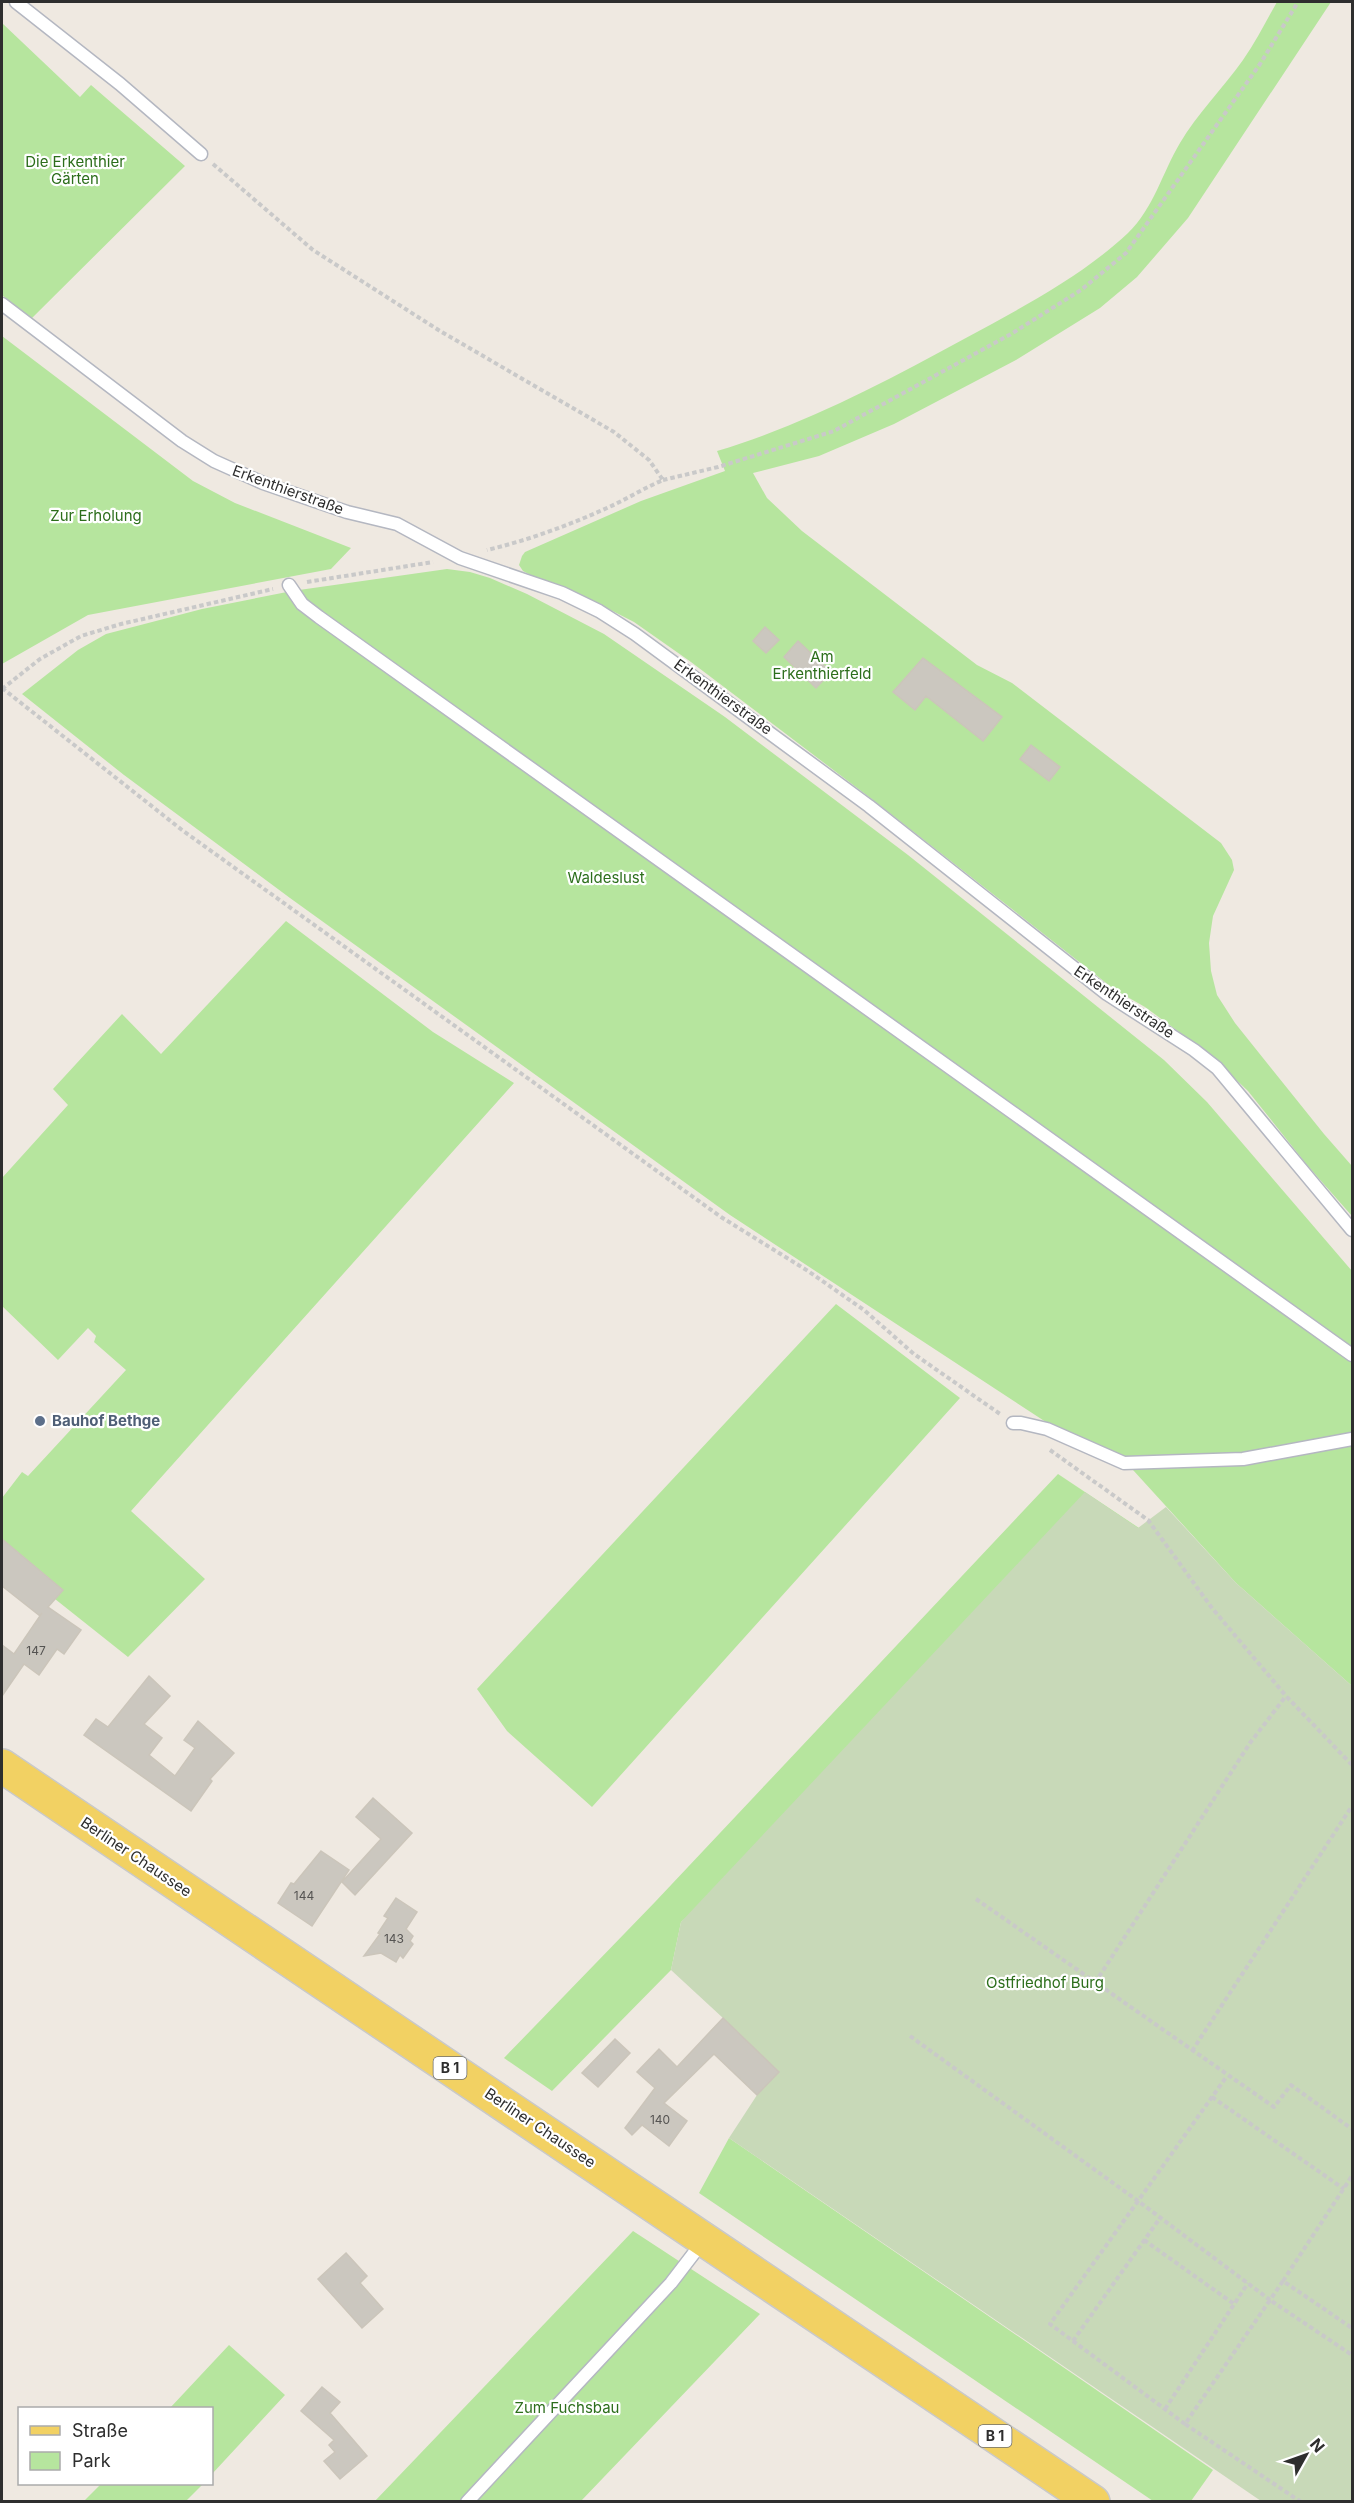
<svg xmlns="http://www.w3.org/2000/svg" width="1354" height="2503" font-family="Inter,sans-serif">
  <rect width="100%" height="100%" fill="#efe9e1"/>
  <path fill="#b6e59e" d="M 1277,2 L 1331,2 L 1188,218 L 1137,277 L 1100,308 L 1016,360 L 894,424 L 819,456 L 753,473 L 767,498 L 802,531 L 977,665 L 1012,683 L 1221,843 L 1232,860 L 1234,870 L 1213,916 L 1209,943 L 1211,971 L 1217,995 L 1235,1023 L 1324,1134 L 1352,1166 L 1352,1216 L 1307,1165 L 1248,1091 L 1209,1054 L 1145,1007 L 1115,990 L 873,800 L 691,662 L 634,622 L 595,602 L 536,578 L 523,571 L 519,565 L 522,556 L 525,552 L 641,501 L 725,471 L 717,451 C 804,425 885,382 964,339 C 1021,308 1081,277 1128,233 C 1154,208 1162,173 1180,143 C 1197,114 1223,88 1243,60 C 1256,42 1266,21 1277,2 Z
    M 2,23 L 80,97 L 91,85 L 185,166 L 31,319 L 2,295 Z
    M 2,336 L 193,481 L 235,503 L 351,548 L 331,569 L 88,615 L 2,664 Z
    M 447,569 L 470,572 L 490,578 L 527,594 L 604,634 L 725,717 L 908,855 L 1164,1060 L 1207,1102 L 1352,1271 L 1352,1686 L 1236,1583 L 1123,1459 L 1052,1426 L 730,1215 L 290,898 L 124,775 L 22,694 L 78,650 L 106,634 L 202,609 L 292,591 Z
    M 286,921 L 433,1032 L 514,1083 L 131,1511 L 205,1579 L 128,1657 L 55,1599 L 63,1590 L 2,1539 L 2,1498 L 22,1472 L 28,1476 L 126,1370 L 94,1342 L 96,1336 L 88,1328 L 58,1360 L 2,1306 L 2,1178 L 68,1105 L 53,1089 L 122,1014 L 161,1054 Z
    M 836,1304 L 960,1398 L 592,1807 L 507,1731 L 477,1689 Z
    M 1058,1474 L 1139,1528 L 681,1922 L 671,1970 L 552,2091 L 504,2058 L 655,1902 Z
    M 729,2138 L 1213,2470 L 1191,2501 L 1153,2501 L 699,2193 Z
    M 633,2231 L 760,2314 L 581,2501 L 374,2502 Z
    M 229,2345 L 285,2395 L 212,2474 L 212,2408 L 170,2408 Z
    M 101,2484 L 203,2484 L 186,2501 L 84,2501 Z"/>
  <path fill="#c8d9b8" d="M 1085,1492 L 1138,1528 L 1166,1507 L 1236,1583 L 1352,1686 L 1352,2501 L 1261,2501 L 729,2138 L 757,2095 L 701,2041 L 723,2018 L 671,1970 L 681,1922 Z"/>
  <path fill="#cbc7bf" stroke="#cbc5ba" stroke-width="1.5" d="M 765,627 L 779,640 L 766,653 L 753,641 Z
    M 798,641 L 831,672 L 816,688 L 784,657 Z
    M 923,658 L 1002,717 L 983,741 L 926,696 L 915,710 L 893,692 Z
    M 1031,745 L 1060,767 L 1049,781 L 1020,759 Z
    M 2,1539 L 63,1590 L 48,1607 L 81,1630 L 64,1654 L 57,1649 L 39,1675 L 24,1664 L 2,1696 L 2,1645 L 14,1654 L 42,1613 L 40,1616 L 2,1586 Z
    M 149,1676 L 170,1696 L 144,1724 L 162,1738 L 149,1755 L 175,1776 L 195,1748 L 184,1740 L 198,1721 L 234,1753 L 210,1779 L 212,1781 L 191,1811 L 84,1735 L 96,1719 L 108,1727 Z
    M 373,1798 L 412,1833 L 355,1895 L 342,1882 L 381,1839 L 356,1817 Z
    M 321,1851 L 349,1870 L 312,1926 L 278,1903 L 291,1883 L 294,1884 Z
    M 396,1898 L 417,1912 L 406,1929 L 413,1936 L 410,1941 L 413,1944 L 403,1958 L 400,1955 L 396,1962 L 381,1953 L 364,1956 L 380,1934 L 378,1933 L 388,1918 L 384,1916 Z
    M 723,2018 L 779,2072 L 757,2095 L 714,2054 L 664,2103 L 687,2121 L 669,2146 L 642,2125 L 632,2135 L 625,2128 L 655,2088 L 637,2072 L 659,2049 L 677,2067 Z
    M 615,2039 L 630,2053 L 598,2087 L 582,2073 Z
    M 346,2253 L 367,2276 L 360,2283 L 383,2309 L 362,2328 L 318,2279 Z
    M 322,2387 L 340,2402 L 330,2413 L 367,2456 L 340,2479 L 324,2461 L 335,2452 L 329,2445 L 334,2440 L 301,2411 Z"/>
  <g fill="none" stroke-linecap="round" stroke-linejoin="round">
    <g stroke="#b4b7c1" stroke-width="15">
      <path id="service" d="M 16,2 L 120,84 L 201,154
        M 2,304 L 182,441 L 214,461 L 263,483 L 347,512 L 397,524 L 460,558 L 562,593 L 599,611 L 635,634 L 869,806 L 1107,994 L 1194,1050 L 1217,1068 L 1352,1230
        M 289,585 L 302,604 L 319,617 L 1352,1355
        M 1013,1423 L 1021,1423 L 1047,1429 L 1124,1463 L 1243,1459 L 1352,1439
        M 467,2502 L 671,2283 L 704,2240"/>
    </g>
    <g stroke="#c9c9c9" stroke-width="36">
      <path id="primary" d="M 2,1766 L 1093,2502"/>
    </g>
    <path stroke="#c9c9c9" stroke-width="4" stroke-dasharray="4.5 3" stroke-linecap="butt" d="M 213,164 L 313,250 L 440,331 L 614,432 L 649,460 L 663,480 C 644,488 627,499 609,507 C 570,525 529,540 487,550
      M 663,480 L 718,467 L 834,431 L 1011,334 L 1081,290 L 1126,253 L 1260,64 L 1298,2
      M 307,582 L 433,562
      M 2,688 L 182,830 L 721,1217 L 808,1271 L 864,1310 L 914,1354 L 1000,1414
      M 2,689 L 40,659 L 81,636 L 121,624 L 273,589
      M 1050,1450 L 1148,1520 L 1212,1608 L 1286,1696 L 1352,1765
      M 976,1899 L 1274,2107 L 1291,2085 L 1352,2129
      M 1095,1983 L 1250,1743 L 1286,1696
      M 910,2036 L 1138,2201 L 1227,2076
      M 1192,2051 L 1352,1806
      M 1212,2097 L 1344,2189
      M 1144,2240 L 1234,2304
      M 1283,2281 L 1352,2176
      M 1073,2341 L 1160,2218
      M 1165,2409 L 1248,2283
      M 1185,2424 L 1050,2324 L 1138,2201 L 1270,2300 L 1283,2281 L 1352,2328
      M 1301,2502 L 1185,2424 L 1270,2300 L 1352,2355"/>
    <use href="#service" stroke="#fff" stroke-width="12"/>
    <use href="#primary" stroke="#f2d163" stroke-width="33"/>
  </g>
  <circle fill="#5c6f8a" stroke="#fff" stroke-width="2" cx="40" cy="1421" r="6"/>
  <g text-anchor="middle" stroke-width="4.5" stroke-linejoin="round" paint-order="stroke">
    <g font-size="12" fill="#555452">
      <text x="36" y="1655">147</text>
      <text x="304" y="1900">144</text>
      <text x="394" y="1943">143</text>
      <text x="660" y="2124">140</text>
    </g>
    <g fill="#fff" stroke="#6d6d6d" stroke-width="1.5">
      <rect x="433.5" y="2057" width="33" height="22" rx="4.5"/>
      <rect x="978.5" y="2425" width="33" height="22" rx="4.5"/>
    </g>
    <g font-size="14" font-weight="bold" fill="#2e2e2e">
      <text x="450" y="2073">B 1</text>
      <text x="995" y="2441">B 1</text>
    </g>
    <g font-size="15" fill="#2c6e1b" stroke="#fff">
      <text x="75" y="167">Die Erkenthier<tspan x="75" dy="17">Gärten</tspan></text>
      <text x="96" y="521">Zur Erholung</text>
      <text x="822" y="662">Am<tspan x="822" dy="17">Erkenthierfeld</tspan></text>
      <text x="606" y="883">Waldeslust</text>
      <text x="1045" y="1988">Ostfriedhof Burg</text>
      <text x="567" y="2413">Zum Fuchsbau</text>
    </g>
    <g font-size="15" fill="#2e2e2e" stroke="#fff">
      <text transform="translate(288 490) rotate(20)" y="5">Erkenthierstraße</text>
      <text transform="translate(723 697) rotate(36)" y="5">Erkenthierstraße</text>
      <text transform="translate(1124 1002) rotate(34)" y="5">Erkenthierstraße</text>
      <text transform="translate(136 1857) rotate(34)" y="5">Berliner Chaussee</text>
      <text transform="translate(540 2128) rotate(34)" y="5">Berliner Chaussee</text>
    </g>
    <g font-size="15" font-weight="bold" fill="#4e5e75" stroke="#fff" text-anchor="start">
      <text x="52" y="1426">Bauhof Bethge</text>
    </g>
  </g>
  <rect width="1354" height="2503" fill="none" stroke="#2e2e2e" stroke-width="6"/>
  <rect x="18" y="2407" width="195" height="78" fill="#ffffff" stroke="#ababab" stroke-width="1.5"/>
  <rect x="30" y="2426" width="30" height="9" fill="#f2d163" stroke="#ababab" stroke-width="1.5"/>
  <text x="72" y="2437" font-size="18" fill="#2e2e2e">Straße</text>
  <rect x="30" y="2452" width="30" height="18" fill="#b6e59e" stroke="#ababab" stroke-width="1.5"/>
  <text x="72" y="2467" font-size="18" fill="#2e2e2e">Park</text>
  <g transform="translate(1306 2455) rotate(50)" stroke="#ffffff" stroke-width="4.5" paint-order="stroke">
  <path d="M0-4.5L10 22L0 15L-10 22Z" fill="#2e2e2e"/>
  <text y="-9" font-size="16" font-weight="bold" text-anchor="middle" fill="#2e2e2e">N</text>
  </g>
</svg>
